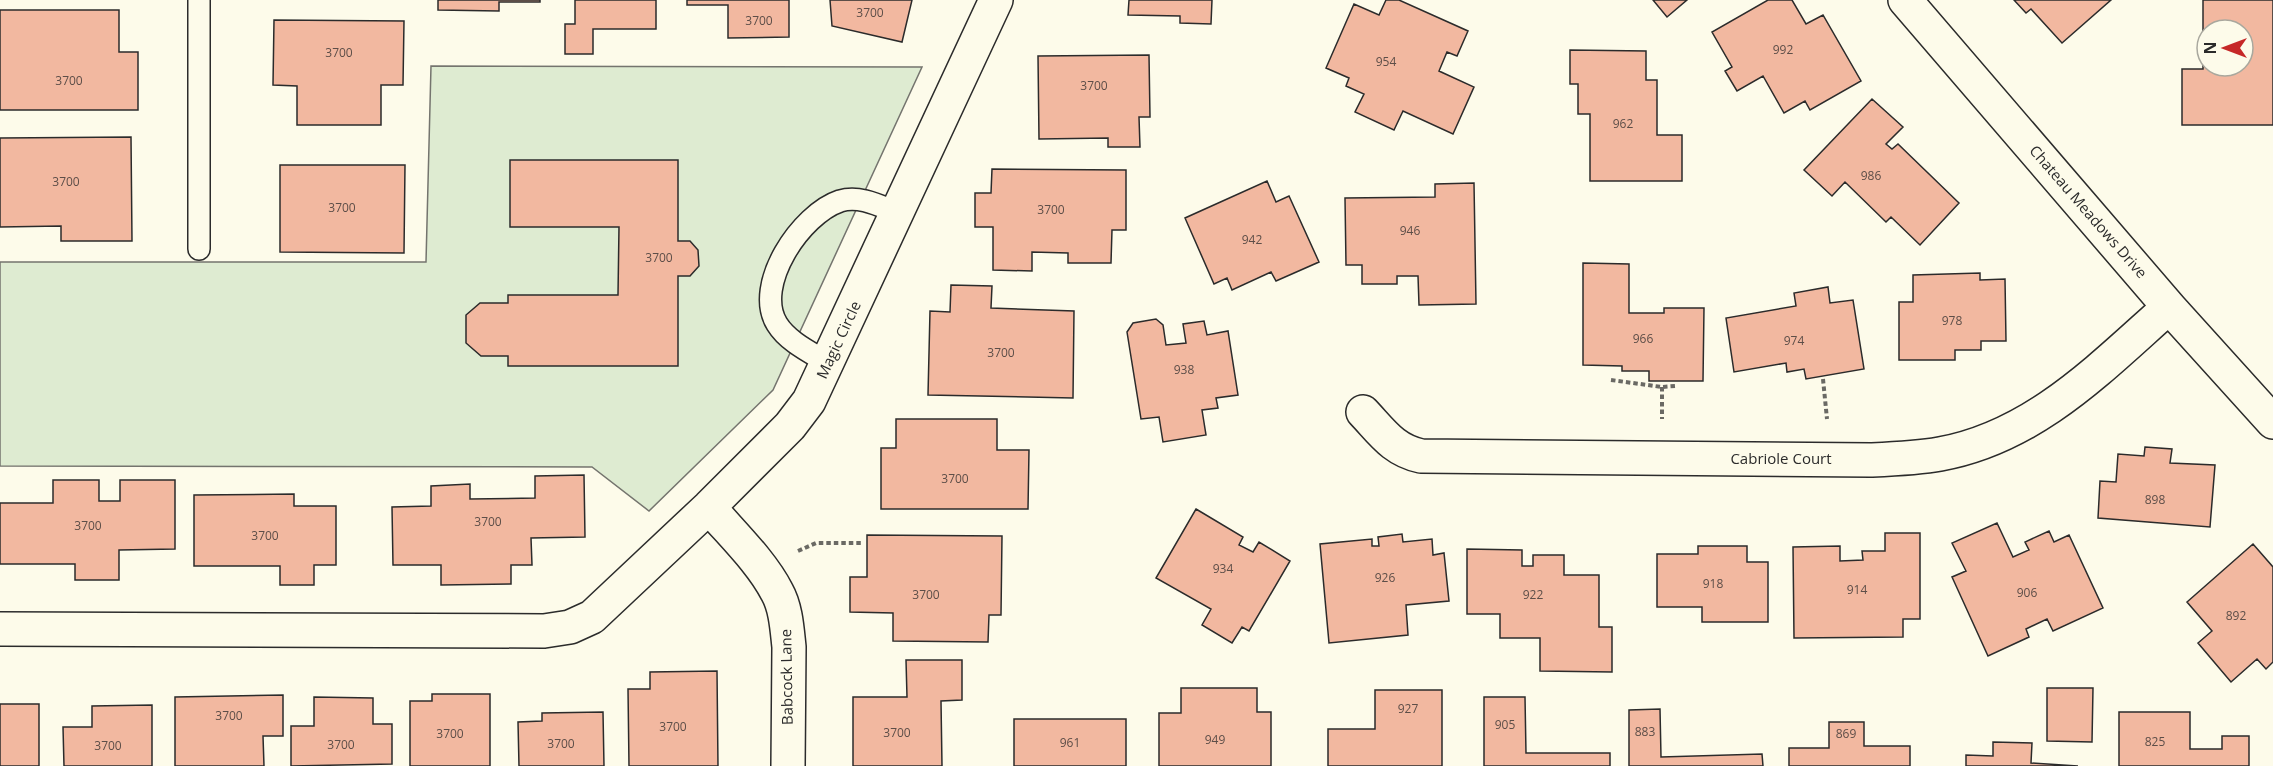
<svg xmlns="http://www.w3.org/2000/svg" width="2273" height="766" font-family="'Open Sans',sans-serif">
  <rect width="100%" height="100%" fill="#fdfbea"/>
  <path fill="#deebd1" stroke="#74746e" stroke-width="1.5" d="M 431,66 L 922,67 L 773,390 L 649,511 L 592,467 L 0,466 L 0,262 L 426,262 Z"/>
  <path fill="#f2b8a0" stroke="#2b2b2b" stroke-width="1.5" fill-rule="evenodd" d="M 438,0 L 540,0 L 540,2 L 499,2 L 499,11 L 438,10 Z
    M 575,0 L 656,0 L 656,29 L 593,29 L 593,54 L 565,54 L 565,24 L 575,24 Z
    M 687,0 L 789,0 L 789,37 L 728,38 L 728,5 L 687,5 Z
    M 830,0 L 912,0 L 902,42 L 832,26 Z
    M 1129,0 L 1212,0 L 1211,24 L 1180,23 L 1180,16 L 1128,15 Z
    M 1386,0 L 1399,0 L 1468,31 L 1457,56 L 1447,52 L 1439,71 L 1474,87 L 1453,134 L 1403,111 L 1394,130 L 1355,112 L 1364,94 L 1346,86 L 1349,78 L 1326,68 L 1354,4 L 1379,15 Z
    M 1653,0 L 1687,0 L 1667,17 Z
    M 1768,0 L 1792,0 L 1806,24 L 1823,15 L 1861,81 L 1810,110 L 1805,101 L 1784,113 L 1763,76 L 1737,91 L 1725,71 L 1732,67 L 1712,32 Z
    M 2014,0 L 2111,0 L 2062,43 L 2031,9 L 2026,13 Z
    M 2203,0 L 2273,0 L 2273,125 L 2182,125 L 2182,69 L 2203,69 ZM 2207,30 L 2243,30 L 2243,66 L 2207,66 Z
    M 0,10 L 119,10 L 119,52 L 138,52 L 138,110 L 0,110 Z
    M 274,20 L 404,21 L 403,85 L 381,85 L 381,125 L 297,125 L 297,86 L 273,85 Z
    M 1570,50 L 1646,51 L 1646,80 L 1657,80 L 1657,135 L 1682,135 L 1682,181 L 1590,181 L 1590,114 L 1578,114 L 1578,84 L 1570,84 Z
    M 1149,55 L 1150,117 L 1139,117 L 1140,147 L 1108,147 L 1108,138 L 1039,139 L 1038,56 Z
    M 1872,99 L 1903,127 L 1886,144 L 1892,149 L 1898,144 L 1959,203 L 1920,245 L 1891,217 L 1886,222 L 1845,182 L 1832,196 L 1804,170 Z
    M 131,137 L 132,241 L 61,241 L 61,226 L 0,227 L 0,138 Z
    M 510,160 L 678,160 L 678,241 L 690,241 L 698,250 L 699,266 L 690,276 L 678,276 L 678,366 L 508,366 L 508,356 L 481,356 L 466,343 L 466,315 L 480,303 L 508,303 L 508,295 L 618,295 L 619,227 L 510,227 Z
    M 280,165 L 405,165 L 404,253 L 280,252 Z
    M 992,169 L 1126,170 L 1126,230 L 1112,230 L 1111,263 L 1068,263 L 1068,253 L 1032,252 L 1032,271 L 993,270 L 993,227 L 975,227 L 975,193 L 991,193 Z
    M 1267,181 L 1276,202 L 1289,196 L 1319,262 L 1276,281 L 1271,272 L 1232,290 L 1227,278 L 1214,284 L 1185,218 Z
    M 1474,183 L 1476,304 L 1419,305 L 1418,276 L 1397,276 L 1397,284 L 1362,284 L 1362,265 L 1346,265 L 1345,198 L 1435,197 L 1435,184 Z
    M 1583,263 L 1629,264 L 1629,313 L 1664,313 L 1664,308 L 1704,308 L 1703,381 L 1649,381 L 1649,371 L 1622,371 L 1622,366 L 1583,365 Z
    M 1980,273 L 1980,280 L 2005,279 L 2006,341 L 1981,341 L 1981,350 L 1955,350 L 1955,360 L 1899,360 L 1899,302 L 1913,302 L 1913,275 Z
    M 951,285 L 992,286 L 991,308 L 1074,311 L 1073,398 L 928,395 L 930,311 L 950,312 Z
    M 1828,287 L 1830,303 L 1853,300 L 1864,369 L 1806,379 L 1804,369 L 1787,372 L 1786,363 L 1734,372 L 1726,318 L 1796,306 L 1794,293 Z
    M 1156,319 L 1163,325 L 1166,345 L 1186,343 L 1183,324 L 1204,321 L 1207,335 L 1228,331 L 1238,395 L 1216,398 L 1218,408 L 1202,410 L 1206,435 L 1163,442 L 1159,417 L 1141,419 L 1127,332 L 1133,323 Z
    M 896,419 L 997,419 L 997,450 L 1029,450 L 1028,509 L 881,509 L 881,448 L 896,448 Z
    M 2145,447 L 2172,449 L 2170,463 L 2215,465 L 2210,527 L 2098,518 L 2100,481 L 2116,482 L 2118,454 L 2144,456 Z
    M 584,475 L 585,537 L 531,538 L 532,565 L 511,565 L 511,584 L 441,585 L 441,565 L 393,565 L 392,507 L 431,506 L 431,486 L 470,484 L 470,499 L 535,498 L 535,476 Z
    M 53,480 L 99,480 L 99,501 L 120,501 L 120,480 L 175,480 L 175,549 L 119,550 L 119,580 L 75,580 L 75,564 L 0,564 L 0,503 L 53,503 Z
    M 294,494 L 294,506 L 336,506 L 336,565 L 314,565 L 314,585 L 280,585 L 280,566 L 194,566 L 194,495 Z
    M 1196,509 L 1243,537 L 1239,545 L 1253,552 L 1259,542 L 1290,561 L 1249,631 L 1242,627 L 1232,643 L 1202,625 L 1211,609 L 1156,578 Z
    M 1997,523 L 2013,557 L 2029,550 L 2025,542 L 2049,531 L 2054,542 L 2069,535 L 2103,608 L 2053,631 L 2047,619 L 2026,629 L 2029,637 L 1988,656 L 1952,577 L 1966,571 L 1952,543 Z
    M 1885,533 L 1920,533 L 1920,619 L 1903,619 L 1903,637 L 1794,638 L 1793,547 L 1840,546 L 1840,561 L 1863,560 L 1862,551 L 1885,551 Z
    M 1402,534 L 1403,542 L 1432,539 L 1433,555 L 1444,553 L 1449,601 L 1406,605 L 1408,635 L 1329,643 L 1320,544 L 1372,539 L 1372,546 L 1379,546 L 1378,537 Z
    M 867,535 L 1002,536 L 1001,615 L 989,615 L 988,642 L 893,641 L 893,613 L 850,612 L 850,577 L 867,577 Z
    M 2253,544 L 2273,567 L 2273,662 L 2266,669 L 2257,659 L 2231,682 L 2198,643 L 2212,631 L 2187,602 Z
    M 1698,546 L 1747,546 L 1747,562 L 1768,562 L 1768,622 L 1702,622 L 1702,607 L 1657,607 L 1657,554 L 1698,554 Z
    M 1467,549 L 1522,550 L 1522,566 L 1533,566 L 1533,555 L 1564,555 L 1564,575 L 1599,575 L 1599,627 L 1612,627 L 1612,672 L 1540,671 L 1540,638 L 1500,638 L 1500,614 L 1467,614 Z
    M 906,660 L 962,660 L 962,700 L 941,701 L 942,766 L 853,766 L 853,697 L 907,697 Z
    M 717,671 L 718,766 L 629,766 L 628,689 L 650,689 L 650,672 Z
    M 1181,688 L 1257,688 L 1257,712 L 1271,712 L 1271,766 L 1159,766 L 1159,713 L 1181,713 Z
    M 2047,688 L 2093,688 L 2092,742 L 2047,741 Z
    M 1375,690 L 1442,690 L 1442,766 L 1328,766 L 1328,729 L 1375,729 Z
    M 432,694 L 490,694 L 490,766 L 410,766 L 410,701 L 432,701 Z
    M 283,695 L 283,736 L 263,736 L 264,766 L 175,766 L 175,697 Z
    M 314,697 L 373,698 L 373,724 L 392,724 L 392,764 L 291,766 L 291,726 L 314,726 Z
    M 1484,697 L 1525,697 L 1526,753 L 1610,753 L 1610,766 L 1484,766 Z
    M 0,704 L 39,704 L 39,766 L 0,766 Z
    M 152,705 L 152,766 L 64,766 L 63,727 L 92,727 L 92,706 Z
    M 1660,709 L 1661,757 L 1762,754 L 1763,766 L 1629,766 L 1629,710 Z
    M 603,712 L 604,766 L 519,766 L 518,722 L 542,721 L 542,713 Z
    M 2119,712 L 2190,712 L 2190,749 L 2222,749 L 2222,736 L 2249,736 L 2249,766 L 2119,766 Z
    M 1014,719 L 1126,719 L 1126,766 L 1014,766 Z
    M 1829,722 L 1864,722 L 1864,746 L 1910,746 L 1910,766 L 1789,766 L 1789,748 L 1829,748 Z
    M 1993,742 L 2032,743 L 2031,763 L 2078,766 L 1966,766 L 1966,755 L 1993,756 Z"/>
  <g fill="none" stroke-linecap="round" stroke-linejoin="round">
    <g stroke="#2b2b2b" stroke-width="24">
      <path id="service" d="M 199,0 L 199,249
        M 828,363 C 812,353 788,342 777,324 C 753,285 801,214 840,201 C 860,195 880,206 898,213"/>
    </g>
    <g stroke="#2b2b2b" stroke-width="36">
      <path id="minor" d="M 1905,0 L 2169,307 L 2273,422
        M 1363,412 C 1382,432 1393,450 1421,456 L 1871,460 C 1894,459 1918,458 1940,454 C 2035,437 2101,367 2169,307
        M 709,507 C 731,533 761,561 777,592 C 786,608 787,629 789,647 L 788,766
        M 0,629 L 544,631 L 570,627 L 592,617 L 709,507 L 790,426 L 809,401 L 996,0"/>
    </g>
    <path stroke="#6a6964" stroke-width="4" stroke-dasharray="4.5 3" stroke-linecap="butt" d="M 1823,379 L 1827,419
      M 1611,380 L 1662,387 L 1675,386
      M 1662,387 L 1662,419
      M 798,551 L 816,543 L 863,543"/>
    <use href="#service" stroke="#fdfbea" stroke-width="21"/>
    <use href="#minor" stroke="#fdfbea" stroke-width="33"/>
  </g>
  <g text-anchor="middle" stroke-width="4.5" stroke-linejoin="round" paint-order="stroke">
    <g font-size="12" fill="#5d4e48">
      <text x="870" y="17">3700</text>
      <text x="759" y="25">3700</text>
      <text x="1783" y="54">992</text>
      <text x="339" y="57">3700</text>
      <text x="1386" y="66">954</text>
      <text x="69" y="85">3700</text>
      <text x="1094" y="90">3700</text>
      <text x="1623" y="128">962</text>
      <text x="1871" y="180">986</text>
      <text x="66" y="186">3700</text>
      <text x="342" y="212">3700</text>
      <text x="1051" y="214">3700</text>
      <text x="1410" y="235">946</text>
      <text x="1252" y="244">942</text>
      <text x="659" y="262">3700</text>
      <text x="1952" y="325">978</text>
      <text x="1643" y="343">966</text>
      <text x="1794" y="345">974</text>
      <text x="1001" y="357">3700</text>
      <text x="1184" y="374">938</text>
      <text x="955" y="483">3700</text>
      <text x="2155" y="504">898</text>
      <text x="488" y="526">3700</text>
      <text x="88" y="530">3700</text>
      <text x="265" y="540">3700</text>
      <text x="1223" y="573">934</text>
      <text x="1385" y="582">926</text>
      <text x="1713" y="588">918</text>
      <text x="1857" y="594">914</text>
      <text x="2027" y="597">906</text>
      <text x="926" y="599">3700</text>
      <text x="1533" y="599">922</text>
      <text x="2236" y="620">892</text>
      <text x="1408" y="713">927</text>
      <text x="229" y="720">3700</text>
      <text x="1505" y="729">905</text>
      <text x="673" y="731">3700</text>
      <text x="1645" y="736">883</text>
      <text x="897" y="737">3700</text>
      <text x="450" y="738">3700</text>
      <text x="1846" y="738">869</text>
      <text x="1215" y="744">949</text>
      <text x="2155" y="746">825</text>
      <text x="1070" y="747">961</text>
      <text x="561" y="748">3700</text>
      <text x="341" y="749">3700</text>
      <text x="108" y="750">3700</text>
    </g>
    <g font-size="15" fill="#2b2b2b" stroke="#fdfbea">
      <text transform="translate(2088 212) rotate(49)" y="5">Chateau Meadows Drive</text>
      <text transform="translate(839 340) rotate(-65)" y="5">Magic Circle</text>
      <text x="1781" y="464">Cabriole Court</text>
      <text transform="translate(787 677) rotate(-91)" y="5">Babcock Lane</text>
    </g>
  </g>
  <g transform="translate(2225 48) rotate(270)"><circle r="28" fill="#fdfbea" stroke="#a9a89e" stroke-width="1.5"/>
  <path d="M0-4.5L10 22L0 15L-10 22Z" fill="#c62828"/>
  <text y="-9" font-size="16" font-weight="bold" text-anchor="middle" fill="#2b2b2b">N</text>
  </g>
</svg>
